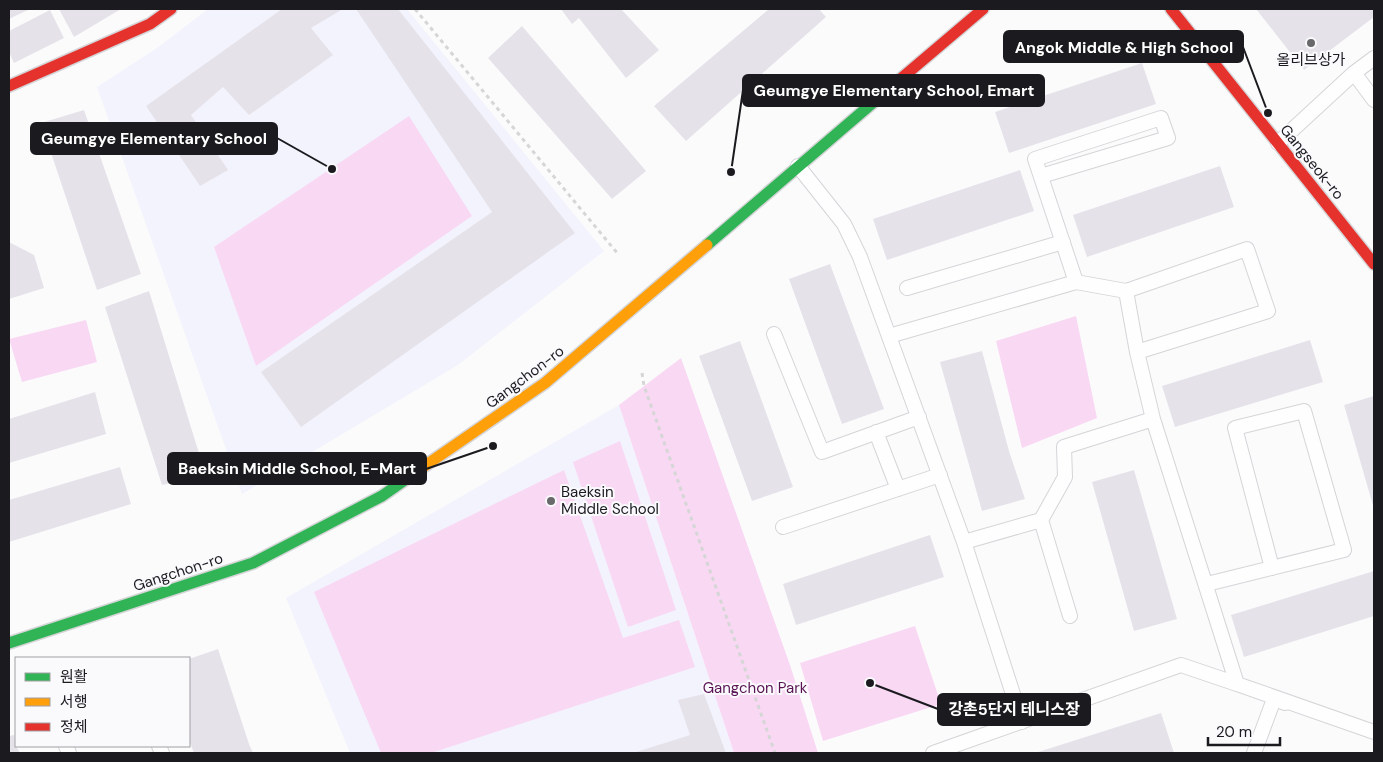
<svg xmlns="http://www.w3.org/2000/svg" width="1383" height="762" font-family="'DM Sans','Noto Sans KR',sans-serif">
  <rect width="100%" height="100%" fill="#fbfbfc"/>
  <path fill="#f3f3fd" d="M 208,9 L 407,9 L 604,251 L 458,365 L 242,494 L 97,87 L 157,48 Z
    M 619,405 L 734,753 L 350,753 L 286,598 Z"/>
  <path fill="#f9d8f4" d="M 409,116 L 472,216 L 256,366 L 214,247 Z
    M 1076,316 L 1097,418 L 1022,448 L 996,341 Z
    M 86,320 L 97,362 L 22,382 L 9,339 Z
    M 681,358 L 790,665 L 818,753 L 734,753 L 619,405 Z
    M 620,441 L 676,610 L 628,627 L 573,462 Z
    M 564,470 L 623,638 L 679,620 L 695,667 L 431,753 L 381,753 L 314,592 Z
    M 915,626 L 941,704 L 823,741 L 800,663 Z"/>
  <path fill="#e6e2ea" d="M 9,9 L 30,9 L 9,19 Z
    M 59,9 L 121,9 L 74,37 Z
    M 282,9 L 343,9 L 311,28 L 333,55 L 249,115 L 223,87 L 191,115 L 228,170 L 200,186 L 146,106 Z
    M 356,9 L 398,9 L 575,233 L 301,427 L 261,372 L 492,212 Z
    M 561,9 L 621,9 L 659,50 L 626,78 L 579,18 L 572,24 Z
    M 769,9 L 819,9 L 826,17 L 686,141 L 654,106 Z
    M 1256,9 L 1374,9 L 1374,17 L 1304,70 Z
    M 50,10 L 64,38 L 14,63 L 9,52 L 9,31 Z
    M 522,26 L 646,171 L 612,199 L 488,58 Z
    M 1142,63 L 1156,104 L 1009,153 L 995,112 Z
    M 84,110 L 141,274 L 97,290 L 41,123 Z
    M 1220,166 L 1234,207 L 1087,257 L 1073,215 Z
    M 1020,170 L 1034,211 L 887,260 L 873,219 Z
    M 9,242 L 34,255 L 44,288 L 9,299 Z
    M 830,264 L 884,409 L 842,424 L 789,279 Z
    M 149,291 L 206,476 L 162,485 L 105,307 Z
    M 1310,340 L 1323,382 L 1175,427 L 1162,386 Z
    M 740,341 L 793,487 L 752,501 L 699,356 Z
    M 982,351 L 1009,451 L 1025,499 L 982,511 L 940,362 Z
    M 95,392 L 106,434 L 9,463 L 9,419 Z
    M 1374,396 L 1374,509 L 1344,405 Z
    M 120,467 L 131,504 L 9,542 L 9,500 Z
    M 1134,470 L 1177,619 L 1134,631 L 1092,482 Z
    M 930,535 L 944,577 L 796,625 L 783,584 Z
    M 1374,571 L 1374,616 L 1244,657 L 1231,615 Z
    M 218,649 L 249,744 L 253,753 L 194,753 L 189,740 L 189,659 Z
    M 704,694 L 726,753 L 633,753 L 690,735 L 678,700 Z
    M 1161,713 L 1174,753 L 1035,753 Z
    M 14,735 L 16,746 L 20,753 L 9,753 L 9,736 Z"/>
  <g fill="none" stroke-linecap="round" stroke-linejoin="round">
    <g stroke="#d5d5d8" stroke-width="16">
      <path id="lane" d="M 1354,73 L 1374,100
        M 1278,143 L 1354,73 L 1374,58
        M 798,166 L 844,224 L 860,257 L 964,542 L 1022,722
        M 1041,176 L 1168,138 L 1161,118 L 1035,159 L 1076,282 L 1126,291 L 1137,352 L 1153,419 L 1237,684 L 1374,732
        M 907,288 L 1063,242
        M 1126,291 L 1247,249 L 1268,311 L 1137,352
        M 774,334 L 822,452 L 919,417
        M 889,336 L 1076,282
        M 876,432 L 898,489
        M 1041,520 L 1070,616
        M 783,527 L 940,475
        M 964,542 L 1041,520 L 1065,477 L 1064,447 L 1153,419
        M 1207,584 L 1344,550 L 1304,411 L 1235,428 L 1272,568
        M 66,746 L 69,753
        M 159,746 L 162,753
        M 933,753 L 1181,665 L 1237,684
        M 1254,753 L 1274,699 L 1285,703"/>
    </g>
    <g stroke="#d5d5d8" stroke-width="14">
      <path id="fast" d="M 707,245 L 897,82
        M 9,643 L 253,563 L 382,496 L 419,470"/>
    </g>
    <g stroke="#d5d5d8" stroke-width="14">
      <path id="slow" d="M 419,470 L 545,383 L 707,245"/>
    </g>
    <g stroke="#d5d5d8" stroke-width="14">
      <path id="jam" d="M 1171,9 L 1374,264
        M 897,82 L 983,9
        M 9,86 L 150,24 L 171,9"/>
    </g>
    <path stroke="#d6d6d6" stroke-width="3" stroke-dasharray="4 4" stroke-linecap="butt" d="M 415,9 L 618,254
      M 642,373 L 644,386 L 775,753"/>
    <use href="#lane" stroke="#fefeff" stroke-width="14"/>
    <use href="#fast" stroke="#30b455" stroke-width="11"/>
    <use href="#slow" stroke="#ff9f0a" stroke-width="11"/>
    <use href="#jam" stroke="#e5322d" stroke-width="11"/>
  </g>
  <g fill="#69696c" stroke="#fafafd" stroke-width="2">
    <circle cx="1311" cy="43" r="5"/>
    <circle cx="551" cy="501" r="5"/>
  </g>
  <g text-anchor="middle" stroke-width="4" stroke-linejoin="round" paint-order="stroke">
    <g font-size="15" fill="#1a1a1f" stroke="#fafafd">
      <text x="1311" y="65">올리브상가</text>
      <text x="561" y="497" text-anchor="start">Baeksin<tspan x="561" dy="17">Middle School</tspan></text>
    </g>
    <g font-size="15" fill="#1a1a1f" stroke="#fafafd">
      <text transform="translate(1312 162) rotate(51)" y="5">Gangseok-ro</text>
      <text transform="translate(525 377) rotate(-37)" y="5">Gangchon-ro</text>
      <text transform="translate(178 572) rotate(-18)" y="5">Gangchon-ro</text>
    </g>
    <g font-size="15" fill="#581251" stroke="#fafafd">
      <text x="755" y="693">Gangchon Park</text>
    </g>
  </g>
  <path fill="none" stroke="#1a1a1f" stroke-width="2" d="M1268 113L1243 47M731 172L743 90M332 169L277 138M493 446L426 469M870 683L938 709"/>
  <g fill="#1a1a1f" stroke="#fafafd" stroke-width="2">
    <circle cx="1268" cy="113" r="5"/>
    <circle cx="731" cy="172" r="5"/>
    <circle cx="332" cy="169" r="5"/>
    <circle cx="493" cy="446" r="5"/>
    <circle cx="870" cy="683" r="5"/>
  </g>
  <g fill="#1a1a1f" stroke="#1a1a1f" stroke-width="2">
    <rect x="1004" y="31" width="239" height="31" rx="5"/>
    <rect x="743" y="75" width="301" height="31" rx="5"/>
    <rect x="31" y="123" width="246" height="31" rx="5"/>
    <rect x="168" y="453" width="258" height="31" rx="5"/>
    <rect x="938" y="694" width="152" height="31" rx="5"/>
  </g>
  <g font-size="16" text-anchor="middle" font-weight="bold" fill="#fff">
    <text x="1124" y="53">Angok Middle &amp; High School</text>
    <text x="894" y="96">Geumgye Elementary School, Emart</text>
    <text x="154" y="144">Geumgye Elementary School</text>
    <text x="297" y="474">Baeksin Middle School, E-Mart</text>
    <text x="1014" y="715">강촌5단지 테니스장</text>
  </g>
  <rect width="1383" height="762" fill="none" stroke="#1a1a1f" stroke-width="20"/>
  <rect x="15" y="657" width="175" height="90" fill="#fafafd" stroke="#a0a0a4"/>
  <rect x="25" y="673" width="25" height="8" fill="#30b455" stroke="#a0a0a4"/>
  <text x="60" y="682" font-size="15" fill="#1a1a1f">원활</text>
  <rect x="25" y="698" width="25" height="8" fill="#ff9f0a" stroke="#a0a0a4"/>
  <text x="60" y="707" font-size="15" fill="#1a1a1f">서행</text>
  <rect x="25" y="723" width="25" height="8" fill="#e5322d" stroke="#a0a0a4"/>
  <text x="60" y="732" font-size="15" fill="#1a1a1f">정체</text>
  <path d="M1208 737v8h72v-8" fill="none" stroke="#1a1a1f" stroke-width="2.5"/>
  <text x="1216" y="737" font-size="15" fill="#1a1a1f" stroke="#fafafd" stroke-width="4" paint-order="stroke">20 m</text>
</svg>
